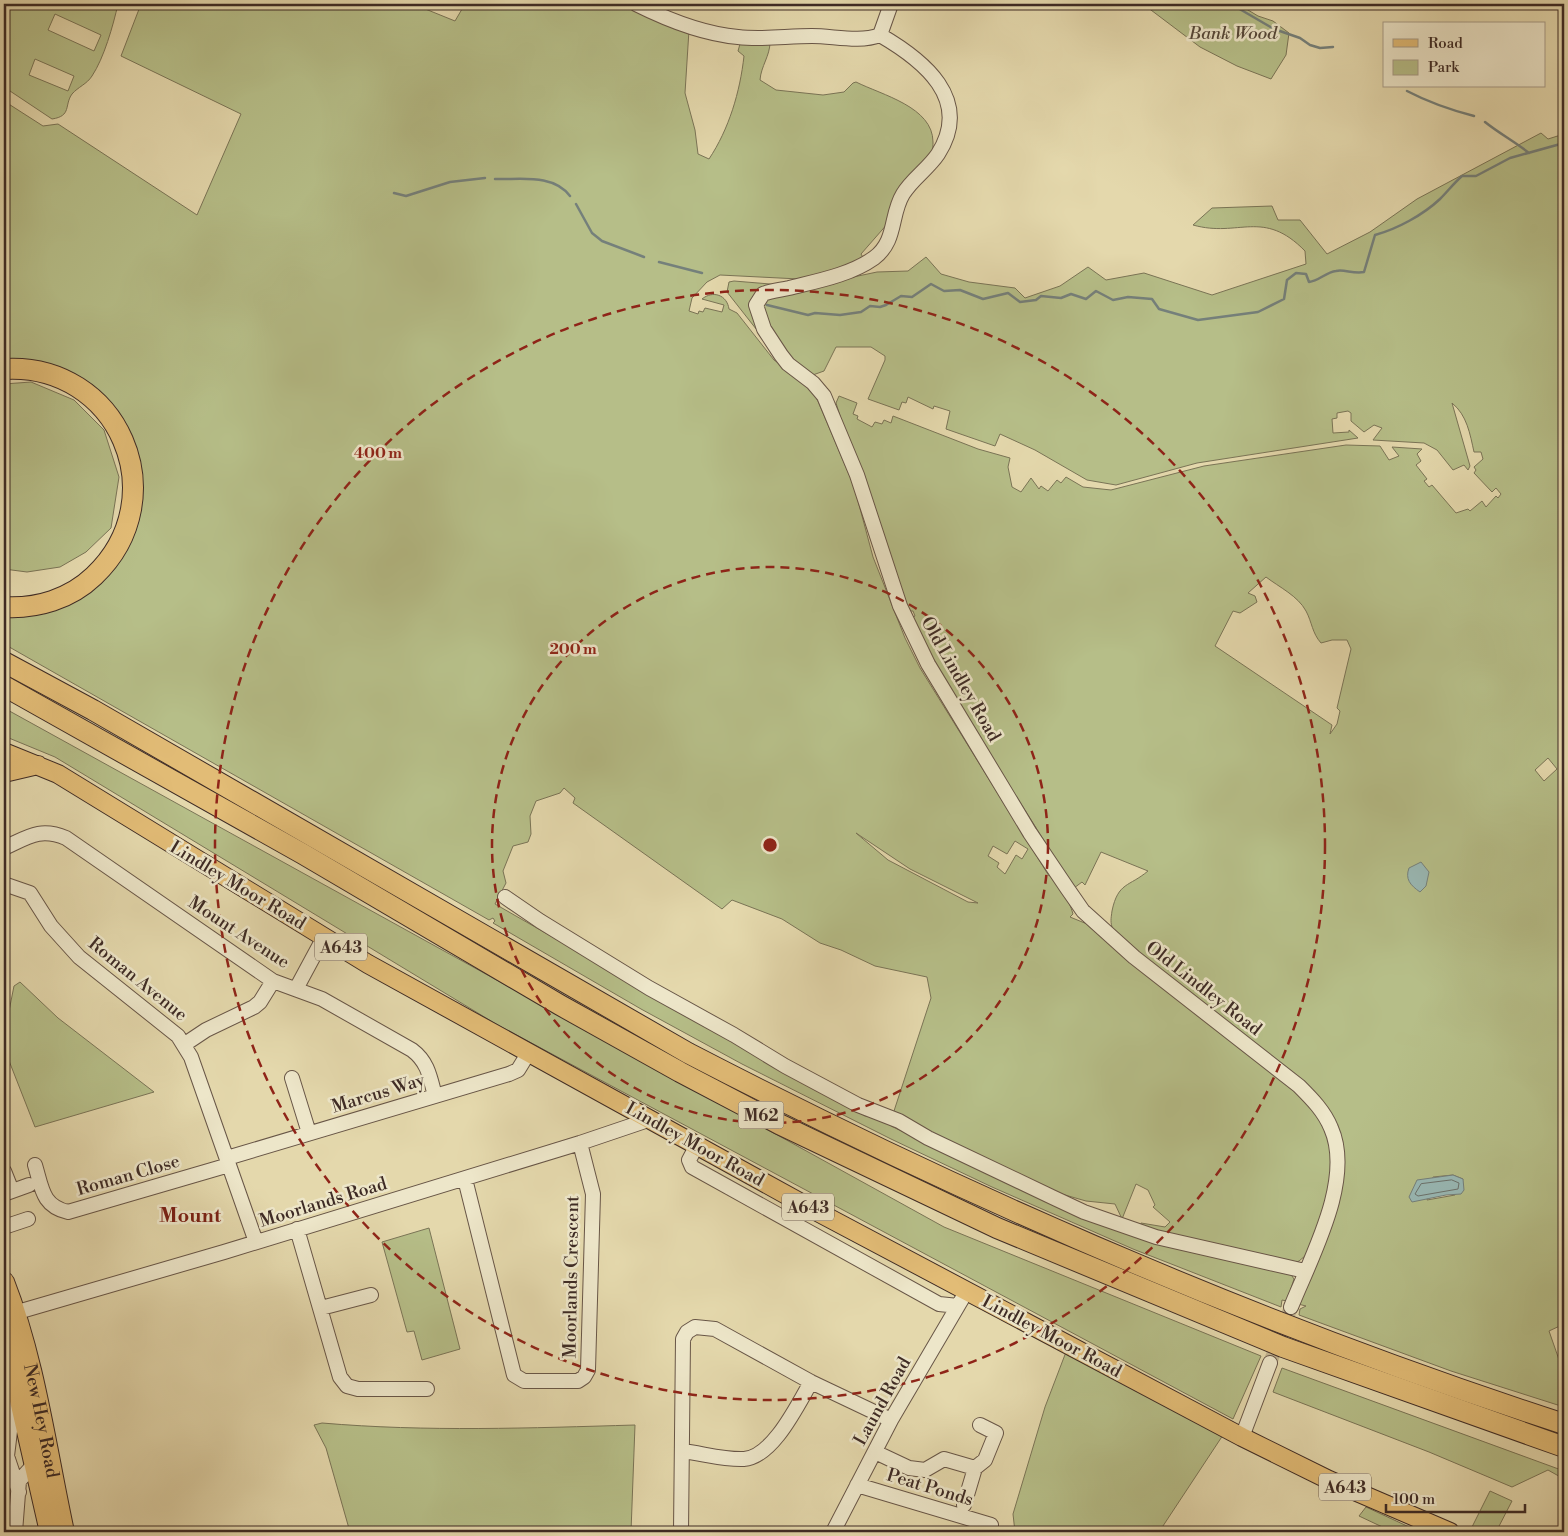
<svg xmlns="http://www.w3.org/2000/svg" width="1568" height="1536" font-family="'Libre Bodoni',serif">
  <rect width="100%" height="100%" fill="#e4d8ac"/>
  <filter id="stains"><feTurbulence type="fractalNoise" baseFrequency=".004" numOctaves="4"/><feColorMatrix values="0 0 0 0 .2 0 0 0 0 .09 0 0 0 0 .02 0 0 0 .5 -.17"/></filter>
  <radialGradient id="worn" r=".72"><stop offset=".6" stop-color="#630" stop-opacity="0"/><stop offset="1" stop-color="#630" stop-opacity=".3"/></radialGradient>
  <path fill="#b6be88" stroke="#7a7456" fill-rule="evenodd" d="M 4,4 L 118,4 C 113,26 104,58 92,76 C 87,84 78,87 72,94 C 64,105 72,116 52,119 L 4,87 ZM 55,14 L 101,35 L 94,51 L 48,30 ZM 35,59 L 74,76 L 68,91 L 29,75 Z
    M 141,4 L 413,4 L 455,21 L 465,4 L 625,4 L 656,20 L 689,30 L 685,93 L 695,130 L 698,154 L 709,159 C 729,129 740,92 744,56 L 738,51 L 740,44 L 743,42 L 770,42 C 770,56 761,66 760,80 L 776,90 L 823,95 L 844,92 L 853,83 L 856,82 C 882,95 933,107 933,142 C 933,149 933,155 928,160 C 919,171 902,179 897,193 C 893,202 893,214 891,223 L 889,222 L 861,254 L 864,259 L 827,273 L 799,279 L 720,275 L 707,282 L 692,298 L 689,311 L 698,314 L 699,311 L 703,312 L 705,308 L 722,312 L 724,305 L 702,299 C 713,290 727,295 729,309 L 737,313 L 774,360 L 808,384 L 814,392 L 854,486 L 873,557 L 905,638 L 920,668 L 1049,876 L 1051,875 C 1060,888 1069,899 1073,914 L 1070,917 L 1092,926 L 1127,958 L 1180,1000 L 1282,1076 L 1313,1105 L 1330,1139 L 1334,1162 L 1330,1194 L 1314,1240 L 1305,1256 L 1299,1261 L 1294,1263 L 1270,1259 L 1140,1226 L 1141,1223 L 1165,1227 L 1170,1222 L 1153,1207 L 1155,1205 L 1148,1190 L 1136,1184 L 1122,1219 L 1115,1204 L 1086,1201 L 1051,1191 L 934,1136 L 908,1119 L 893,1114 L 931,998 L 927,977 L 875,966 L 841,950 L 820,943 L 782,919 L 732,900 L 722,909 L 573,803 L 575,798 L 564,788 L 560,793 L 536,801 L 530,816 L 531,834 L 528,842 L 513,846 L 503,871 L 506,883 L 495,904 L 865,1116 L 879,1115 L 891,1126 L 1085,1218 L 1109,1227 L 1290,1273 L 1294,1279 L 1287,1301 L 1282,1300 L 1281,1307 L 1133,1249 L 992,1187 L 891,1139 L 742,1064 L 641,1009 L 493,923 L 495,921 L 493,918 L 489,920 L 4,644 L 4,611 C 187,614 175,352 4,362 L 4,101 L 43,126 L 58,124 L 197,215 L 241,114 L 121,56 ZM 856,833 L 910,869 L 978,903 L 968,902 L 888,860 ZM 1015,841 L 1028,849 L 1022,859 L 1016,855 L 1005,874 L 997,867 L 999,863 L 988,856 L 993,846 L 1007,854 Z
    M 1143,4 L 1238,4 L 1258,16 L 1273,21 L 1289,33 L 1286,55 L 1271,79 L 1237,66 L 1200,47 Z
    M 1541,133 L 1548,139 L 1564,134 L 1564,1324 L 1549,1331 L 1564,1374 L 1564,1407 L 1451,1371 L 1299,1315 L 1300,1309 L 1306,1306 L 1298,1304 L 1329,1223 L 1335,1125 L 1113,930 C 1110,922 1111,919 1112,911 C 1118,882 1129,887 1148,871 L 1101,852 L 1085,885 L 1082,882 L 1074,888 L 934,666 L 912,618 L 915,616 L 913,611 L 908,611 L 850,448 L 836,403 L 839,396 L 857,403 L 853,414 L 858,416 L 857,419 L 872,427 L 875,422 L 882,424 L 884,420 L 891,423 L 893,416 L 978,449 L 1010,458 L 1008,467 L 1012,487 L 1021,492 L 1031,478 L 1039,489 L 1041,486 L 1048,491 L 1057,480 L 1061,483 L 1066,477 L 1083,487 L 1111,490 L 1204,466 L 1346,445 L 1380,446 L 1389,460 L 1399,456 L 1392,447 L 1422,449 L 1417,454 L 1421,461 L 1416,465 L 1427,479 L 1424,481 L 1429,487 L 1432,485 L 1456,513 L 1468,509 L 1470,511 L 1482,501 L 1486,507 L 1496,496 L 1498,498 L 1501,494 L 1496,488 L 1492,492 L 1474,473 L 1476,470 L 1474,467 L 1483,459 L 1481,452 L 1474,452 C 1470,434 1467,415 1452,403 L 1470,466 L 1468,470 L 1464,465 L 1453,470 L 1437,450 L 1424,443 L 1373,440 L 1382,428 L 1374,425 L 1364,432 L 1351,421 L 1351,413 L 1348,411 L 1337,413 L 1337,418 L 1332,419 L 1333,433 L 1349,432 L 1349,430 L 1358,438 L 1197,463 L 1116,485 L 1087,480 L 1035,450 L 1000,434 L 995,446 L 946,429 L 950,411 L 934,406 L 933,409 L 908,397 L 906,403 L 902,402 L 899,410 L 868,399 L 885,360 L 885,356 L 871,347 L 836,347 L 824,371 L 810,376 L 775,353 L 727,292 L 729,282 L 734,281 L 782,285 L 758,293 L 760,312 L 768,295 L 877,272 L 908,271 L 926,257 L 941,274 L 969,282 L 1015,288 L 1025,298 L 1060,286 L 1088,267 L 1106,280 L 1144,273 L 1212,295 L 1306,264 L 1305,251 C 1263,208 1239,238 1193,225 L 1212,208 L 1272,206 L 1278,220 L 1300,220 L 1327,254 L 1370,232 L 1417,199 ZM 1266,577 C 1279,587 1298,596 1306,611 C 1312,622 1312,633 1321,643 L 1332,640 L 1347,640 L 1351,649 L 1337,708 L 1340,711 L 1337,724 L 1330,734 L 1332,725 L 1215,646 L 1233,611 L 1240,613 L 1257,602 L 1255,596 L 1248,593 ZM 1548,758 L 1557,769 L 1544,781 L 1535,770 ZM 1453,1175 L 1463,1179 L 1455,1195 L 1427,1200 L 1433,1177 Z
    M 31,382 L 74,400 L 104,430 L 119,477 L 111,528 L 86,552 L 60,567 L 27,572 L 4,569 L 4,384 Z
    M 4,708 L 944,1227 L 1261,1356 L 1233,1419 L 496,1024 L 55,757 L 4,736 Z
    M 20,982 L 58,1018 L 154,1092 L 35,1127 L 4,1048 L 4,1036 L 14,986 Z
    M 429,1228 L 460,1349 L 422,1360 L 414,1331 L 407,1332 L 382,1242 Z
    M 1066,1352 L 1225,1432 L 1159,1532 L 1015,1532 L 1013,1514 L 1045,1407 Z
    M 1282,1368 L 1564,1471 L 1564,1479 L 1548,1470 L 1512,1487 L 1429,1452 L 1273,1392 Z
    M 322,1423 C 427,1432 531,1428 635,1425 L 631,1532 L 350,1532 L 326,1448 L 314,1425 Z
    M 1490,1491 L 1512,1501 L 1496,1532 L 1470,1531 Z
    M 1366,1507 L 1420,1532 L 1393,1532 L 1359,1516 Z"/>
  <path fill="#99b8b4" stroke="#75807b" d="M 1421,862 L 1429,872 L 1426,886 L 1420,892 C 1410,885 1405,879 1409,868 Z
    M 1453,1175 L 1463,1179 L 1464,1190 L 1461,1194 L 1446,1195 L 1412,1202 L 1409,1197 L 1417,1180 Z"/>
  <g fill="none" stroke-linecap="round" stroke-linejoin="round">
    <path stroke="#6c726c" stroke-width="1" d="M 1452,1180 L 1459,1183 L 1458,1189 L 1418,1196 L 1415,1194 L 1421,1184 Z"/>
    <path stroke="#75807b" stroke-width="2.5" d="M 1231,4 L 1274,29 L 1300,38 L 1310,45 L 1320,48 L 1333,47
      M 1407,91 C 1428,102 1451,110 1474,116
      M 1485,122 C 1500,134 1514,141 1529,153
      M 495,179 C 519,180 553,173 570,196
      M 394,193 L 406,196 L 450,182 L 485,178
      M 576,204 L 592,233 L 602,241 L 644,257
      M 659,262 L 702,273
      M 767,305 L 808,315 L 815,313 L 840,315 L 861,312 L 870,306 L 880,307 L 886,305 L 901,296 L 912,297 L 931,284 L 944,291 L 960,290 L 983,299 L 1008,293 L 1020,302 L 1036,300 L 1041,296 L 1061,298 L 1071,294 L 1086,299 L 1096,291 L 1113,300 L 1128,297 L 1152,299 L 1159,309 L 1198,320 L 1258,312 L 1284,299 L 1287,280 L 1296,273 L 1306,274 L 1309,282 C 1319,281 1326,272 1336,271 C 1344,269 1353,274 1364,272 L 1375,235 C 1397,229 1423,215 1440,199 C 1448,191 1454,183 1462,176 L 1476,176 L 1510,158 L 1564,143"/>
    <path stroke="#c3b591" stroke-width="14" stroke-dasharray="14 7" stroke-linecap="butt" d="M 1270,1363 L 1291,1307"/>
    <g stroke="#685647" stroke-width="16">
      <path id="minor" d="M 636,4 C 666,19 704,34 738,37 C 763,40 787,36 812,36 C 834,36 859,43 880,35 L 891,4
        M 880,35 C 923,60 973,99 938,154 C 928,169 912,179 903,194 C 890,215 897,241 874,258 C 850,275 817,281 789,288 C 780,290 771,291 763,294 L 756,305 L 764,329 L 781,355 L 788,364 L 813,383 L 824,396 L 857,475 L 900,606 L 928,664 L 1030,833 L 1067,888 L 1083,911 L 1134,957 L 1299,1086 C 1312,1099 1324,1111 1331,1128 C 1354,1180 1311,1257 1291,1307
        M 4,848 C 28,837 40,827 66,838 L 273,981 L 322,999 L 412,1050 C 428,1062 430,1077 435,1096
        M 4,884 L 30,893 L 51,926 L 79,957 L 178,1036 L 191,1057 L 256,1242
        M 505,897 L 540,921 L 649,988 L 734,1035 L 785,1066 L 858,1105 L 899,1121 L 928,1138 L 1052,1197 L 1084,1212 L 1156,1237 L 1305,1271
        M 296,989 L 324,937
        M 185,1044 L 206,1030 L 254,1007 L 260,1002 L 273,981
        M 292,1078 L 309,1133
        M 697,1145 L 689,1160 L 692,1167 L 939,1304 L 958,1306
        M 227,1158 L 509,1074 L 518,1070 L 529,1052
        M 35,1165 C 42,1188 42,1206 68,1212 L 229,1165
        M 4,1171 L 12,1191
        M 465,1179 L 514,1375 L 524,1381 L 578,1381 L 584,1377 L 588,1370 L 593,1194 L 580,1143
        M 4,1194 L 29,1185
        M 4,1227 L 28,1219
        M 297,1229 L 340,1377 L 347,1386 L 358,1389 L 427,1389
        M 321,1308 L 371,1295
        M 4,1316 L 224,1252 L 580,1143 L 651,1119
        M 4,1376 L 11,1423 L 7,1456 L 19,1492
        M 1242,1437 L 1270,1363
        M 682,1451 C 701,1453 724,1460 744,1459 C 773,1457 798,1404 811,1382
        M 875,1452 L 909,1468 L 925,1470 L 944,1459 L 975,1468 L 985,1460 L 996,1433 L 980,1425
        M 857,1485 L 991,1525
        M 964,1505 L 975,1468
        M 15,1532 L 19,1481 L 38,1460
        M 681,1532 L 683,1339 L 687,1332 L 695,1327 L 715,1329 L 811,1382 L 891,1420
        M 833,1532 L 891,1420 L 962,1299"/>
    </g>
    <g stroke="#3e2b25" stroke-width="20">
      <path id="major" d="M 4,752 L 58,774 L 368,964 L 812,1209 L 1242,1437 L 1329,1480 L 1450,1532
        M 4,773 L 38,765"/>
    </g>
    <g stroke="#3e2b25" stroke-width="22">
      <g id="highway">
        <path d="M 4,369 C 118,362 177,497 94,576 C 70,599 37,609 4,607"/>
        <path d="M 4,662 L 93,710 L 688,1053 C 970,1199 1262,1326 1564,1424"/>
        <path d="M 4,686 L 303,854 L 560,1005 L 680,1072 L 779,1124 L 997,1228 L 1283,1347 L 1564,1447"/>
        <path id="s1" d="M 4,1282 C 35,1361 46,1449 64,1532"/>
        <path d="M 4,1330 L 50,1532"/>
      </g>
    </g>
    <use href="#minor" stroke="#ede6c9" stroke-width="14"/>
    <use href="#major" stroke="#e2bc76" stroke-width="18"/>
    <use href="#highway" stroke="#e2bc76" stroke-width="20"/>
  </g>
  <g fill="none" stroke="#8f2418" stroke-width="2.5" stroke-dasharray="9 6">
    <circle cx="770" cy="845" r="278"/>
    <circle cx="770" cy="845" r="555"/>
  </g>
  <g text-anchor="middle" stroke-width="5" stroke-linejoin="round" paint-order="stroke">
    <g fill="#ede6c9" stroke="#726356" stroke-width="1">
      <rect x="315" y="933.5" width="52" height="27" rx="4"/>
      <rect x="738.5" y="1101.5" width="45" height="27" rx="4"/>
      <rect x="782" y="1193.5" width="52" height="27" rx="4"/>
      <rect x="1319" y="1473.5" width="52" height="27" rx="4"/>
    </g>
    <g font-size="16" font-weight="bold" fill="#3e2b25">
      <text x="341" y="953">A643</text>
      <text x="761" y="1121">M62</text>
      <text x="808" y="1213">A643</text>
      <text x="1345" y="1493">A643</text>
    </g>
    <g font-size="18" font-style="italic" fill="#564839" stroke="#ede6c9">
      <text x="1233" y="39">Bank Wood</text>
    </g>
    <g font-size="18" fill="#3e2b25" stroke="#ede6c9">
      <text transform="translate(961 679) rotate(60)" y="6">Old Lindley Road</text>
      <text transform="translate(238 885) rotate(31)" y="6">Lindley Moor Road</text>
      <text transform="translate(239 932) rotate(33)" y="6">Mount Avenue</text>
      <text transform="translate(138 979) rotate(39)" y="6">Roman Avenue</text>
      <text transform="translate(1204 988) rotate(38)" y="6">Old Lindley Road</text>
      <text transform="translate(378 1093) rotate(-17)" y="6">Marcus Way</text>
      <text transform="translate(695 1144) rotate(29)" y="6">Lindley Moor Road</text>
      <text transform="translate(128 1175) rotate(-16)" y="6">Roman Close</text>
      <text transform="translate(323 1202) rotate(-17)" y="6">Moorlands Road</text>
      <text transform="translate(571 1277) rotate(-89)" y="6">Moorlands Crescent</text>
      <text transform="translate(1052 1336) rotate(28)" y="6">Lindley Moor Road</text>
      <text transform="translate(882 1401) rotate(-61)" y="6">Laund Road</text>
      <text dy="6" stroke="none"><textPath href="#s1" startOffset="144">New Hey Road</textPath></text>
      <text transform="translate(930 1487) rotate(17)" y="6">Peat Ponds</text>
    </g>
    <g font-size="20" font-weight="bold" fill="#7a1f14" stroke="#ede6c9">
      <text x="190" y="1222">Mount</text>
    </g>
  </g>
  <circle cx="770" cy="845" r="8" fill="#8f2418" stroke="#ede6c9" stroke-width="2.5"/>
  <g font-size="15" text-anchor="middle" font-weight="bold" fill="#8f2418" stroke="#ede6c9" stroke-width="5" stroke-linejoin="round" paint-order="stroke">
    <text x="378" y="458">400 m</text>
    <text x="573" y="654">200 m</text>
  </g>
  <rect width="1568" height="1536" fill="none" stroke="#e4d8ac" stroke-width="20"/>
  <rect x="5" y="5" width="1558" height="1526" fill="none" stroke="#3e2b25" stroke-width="2.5"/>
  <rect x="10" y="10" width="1548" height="1516" fill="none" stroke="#3e2b25"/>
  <rect x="1383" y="22" width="162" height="65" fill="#ede6c9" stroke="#a79b87"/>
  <rect x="1393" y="39" width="25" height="8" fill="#e2bc76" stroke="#a79b87"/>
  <text x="1428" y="48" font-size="15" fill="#3e2b25">Road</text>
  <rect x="1393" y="60" width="25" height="15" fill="#b6be88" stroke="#a79b87"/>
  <text x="1428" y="72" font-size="15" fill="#3e2b25">Park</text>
  <path d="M1386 1504v8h139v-8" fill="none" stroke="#3e2b25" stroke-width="2.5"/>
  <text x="1393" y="1504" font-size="15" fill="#3e2b25" stroke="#ede6c9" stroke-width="4" paint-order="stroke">100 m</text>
  <rect width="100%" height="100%" filter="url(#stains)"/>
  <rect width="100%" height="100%" fill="url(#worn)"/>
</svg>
